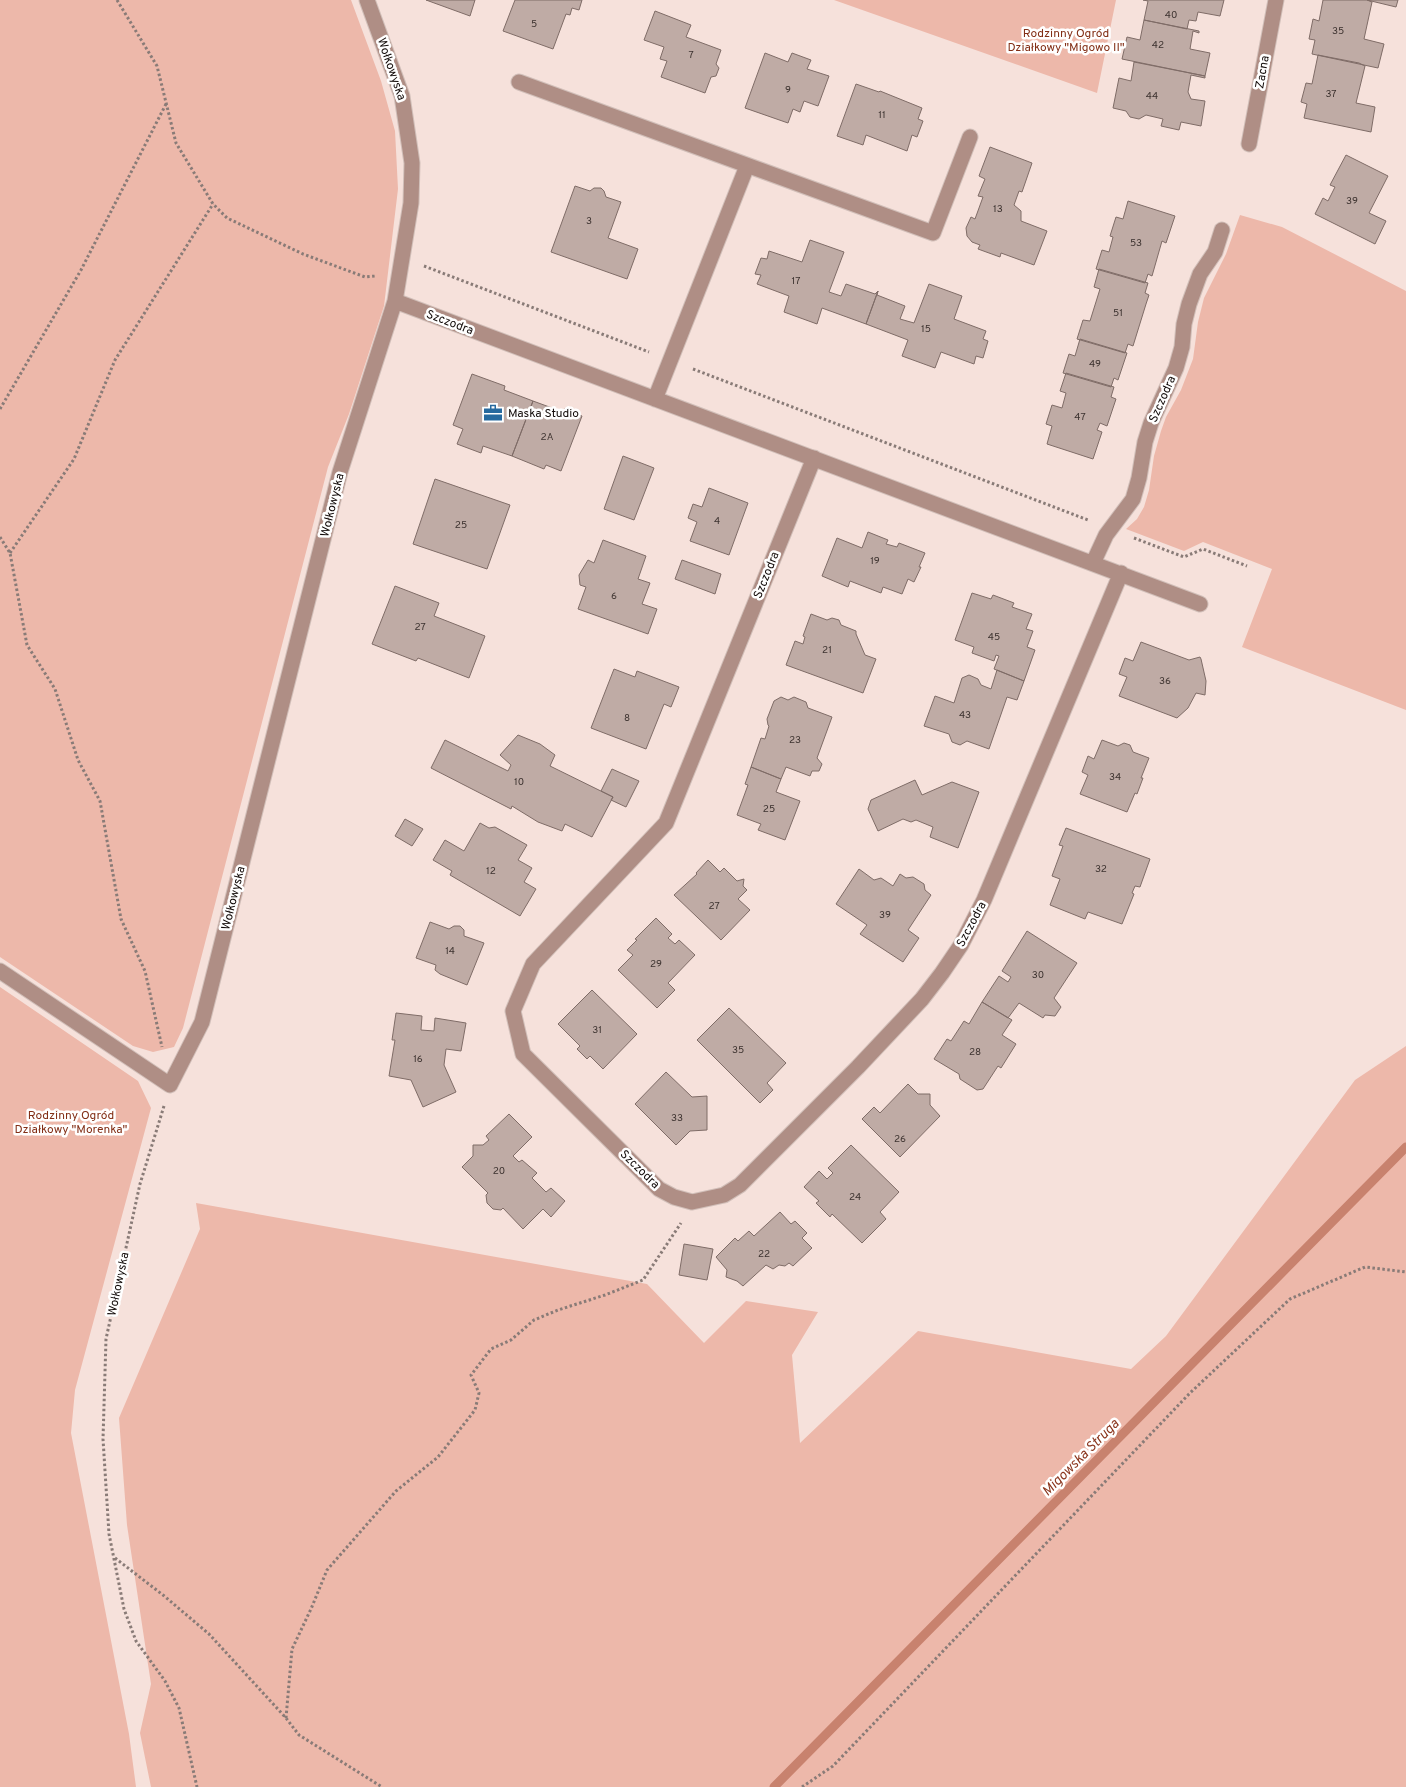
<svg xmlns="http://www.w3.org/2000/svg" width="1406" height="1787" font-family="Overpass,sans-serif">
  <rect width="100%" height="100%" fill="#f6e1db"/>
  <path fill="#edb8aa" d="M 0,0 L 351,0 L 381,81 L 395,131 L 398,189 L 384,306 L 349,414 L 328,467 L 183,1028 L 174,1047 L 153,1052 L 133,1046 L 0,957 Z
    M 834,0 L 1116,0 L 1097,93 Z
    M 1240,215 L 1282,227 L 1406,291 L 1406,710 L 1242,647 L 1272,569 L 1203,542 L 1184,551 L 1126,529 L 1137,519 L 1144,507 L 1149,490 L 1154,456 L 1161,431 L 1166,417 L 1181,390 L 1193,359 L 1198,322 L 1204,298 L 1226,254 Z
    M 0,987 L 138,1081 L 151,1108 L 75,1390 L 71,1433 L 129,1734 L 136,1787 L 0,1787 Z
    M 1406,1046 L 1406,1787 L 151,1787 L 140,1733 L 151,1684 L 127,1525 L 119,1418 L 200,1229 L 196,1203 L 647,1284 L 704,1343 L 746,1301 L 818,1312 L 792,1355 L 800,1443 L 918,1331 L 1131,1369 L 1166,1336 L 1355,1080 Z"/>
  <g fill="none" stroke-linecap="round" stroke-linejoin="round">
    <path stroke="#c8826e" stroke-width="9" d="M 774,1787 L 1406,1147"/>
  </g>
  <path fill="#bfaba5" stroke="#7f6c67" d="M 426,0 L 475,0 L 470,16 Z
    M 515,0 L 582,0 L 579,10 L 572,8 L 570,15 L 566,14 L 553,49 L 503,31 Z
    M 1143,0 L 1224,0 L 1220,16 L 1198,12 L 1196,21 L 1189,20 L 1187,29 L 1144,20 L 1148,1 Z
    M 1323,0 L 1367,0 L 1372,2 L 1364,39 L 1384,44 L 1378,68 L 1312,54 L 1315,40 L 1309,39 L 1313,19 L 1319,21 Z
    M 1367,0 L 1398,0 L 1396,7 Z
    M 655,11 L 691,25 L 686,37 L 721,50 L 716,64 L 719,68 L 716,76 L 711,77 L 705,93 L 661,77 L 667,61 L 660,59 L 664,47 L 644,40 Z
    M 1144,20 L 1199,31 L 1199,33 L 1193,31 L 1190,49 L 1210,53 L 1205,76 L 1122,59 L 1127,37 L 1140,40 Z
    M 765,53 L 788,62 L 792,53 L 811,60 L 807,69 L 829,76 L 818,106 L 804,101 L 800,112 L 793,109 L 788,123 L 745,108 Z
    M 1318,55 L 1359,63 L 1365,66 L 1356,103 L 1375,107 L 1371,132 L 1304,118 L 1307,104 L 1301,102 L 1306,83 L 1312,84 Z
    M 1134,62 L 1205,76 L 1205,78 L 1191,75 L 1188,92 L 1191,99 L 1205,101 L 1201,126 L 1181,122 L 1179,130 L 1161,126 L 1163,119 L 1146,115 L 1139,119 L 1130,117 L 1126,111 L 1113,108 L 1119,78 L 1131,81 Z
    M 856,84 L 879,92 L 880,91 L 922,108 L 918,119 L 923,121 L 917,137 L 912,135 L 907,151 L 866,135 L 863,145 L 837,136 Z
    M 990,147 L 1032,163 L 1022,192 L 1019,191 L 1014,205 L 1021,211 L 1021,221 L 1047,231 L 1034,265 L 1001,253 L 1000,257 L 978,249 L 980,245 L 972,242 L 967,236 L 966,228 L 971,217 L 975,219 L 983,197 L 978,196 L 985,179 L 979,176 Z
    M 1346,155 L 1388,176 L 1369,213 L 1386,221 L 1375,244 L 1315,214 L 1323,198 L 1328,201 L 1335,187 L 1330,185 Z
    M 575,186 L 590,191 L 594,188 L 601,188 L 604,191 L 606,197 L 621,202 L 608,238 L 638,249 L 627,279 L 551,252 Z
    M 1128,201 L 1175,216 L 1166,243 L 1162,241 L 1152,276 L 1148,274 L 1145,283 L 1096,269 L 1102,250 L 1109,252 L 1113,237 L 1110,236 L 1116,217 L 1123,219 Z
    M 810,240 L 844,252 L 829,292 L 841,296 L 846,284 L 875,294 L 878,291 L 866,324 L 822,308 L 817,324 L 784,312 L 789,296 L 757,284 L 761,275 L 755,274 L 761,258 L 767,259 L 769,251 L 802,262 Z
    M 1099,269 L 1148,283 L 1145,293 L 1149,295 L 1146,304 L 1133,346 L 1128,344 L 1125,353 L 1077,339 L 1083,320 L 1090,321 L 1100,289 L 1094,287 Z
    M 929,284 L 962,296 L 954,319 L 986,331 L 983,339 L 988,341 L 983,358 L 976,356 L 974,364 L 941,352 L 935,368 L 902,356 L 908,340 L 866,324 L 878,291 L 877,295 L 905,306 L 900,319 L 914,323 Z
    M 1080,339 L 1127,353 L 1118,380 L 1114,378 L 1111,387 L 1063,373 L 1069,354 L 1075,356 Z
    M 1066,373 L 1114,387 L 1111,397 L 1116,399 L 1107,426 L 1100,423 L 1097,430 L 1102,432 L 1093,459 L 1047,444 L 1052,426 L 1046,424 L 1052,405 L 1062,408 L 1066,393 L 1060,391 Z
    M 472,374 L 505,386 L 504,390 L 533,401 L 512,456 L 483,446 L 481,453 L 457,444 L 463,429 L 453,425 Z
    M 533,401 L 563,412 L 564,409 L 582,416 L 561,471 L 546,465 L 544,469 L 512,456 Z
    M 623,456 L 654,468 L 634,520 L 604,509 Z
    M 435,479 L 510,505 L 487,569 L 413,544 Z
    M 709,488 L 748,503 L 729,555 L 690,541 L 697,522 L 688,518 L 693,504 L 702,507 Z
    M 868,532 L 888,540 L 886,544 L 897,547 L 899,543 L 925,553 L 919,567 L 921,567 L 914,582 L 908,579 L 902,594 L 883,587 L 881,593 L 850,581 L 848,587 L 822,576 L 837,538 L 862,548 Z
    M 603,540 L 646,556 L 638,579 L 650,583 L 642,604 L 657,609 L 648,634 L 578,609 L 586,587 L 580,585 L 579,575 L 588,560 L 594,563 Z
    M 682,560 L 721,574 L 715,594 L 675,579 Z
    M 395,586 L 439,603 L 434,616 L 485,636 L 469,678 L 418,658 L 416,661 L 372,644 Z
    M 972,593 L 991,599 L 993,595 L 1014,603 L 1012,607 L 1032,614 L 1026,629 L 1033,631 L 1027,647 L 1035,650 L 1024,681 L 994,669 L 999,656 L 996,655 L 994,661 L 972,653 L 974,647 L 955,640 Z
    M 811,614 L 827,620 L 832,618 L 839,620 L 841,625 L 856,631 L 856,634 L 865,655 L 876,659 L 863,693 L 786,665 L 795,641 L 803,644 L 805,637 L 803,636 Z
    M 1141,642 L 1189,660 L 1200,657 L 1201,659 L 1206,681 L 1205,695 L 1196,693 L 1188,708 L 1177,718 L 1119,696 L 1127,677 L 1119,674 L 1125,658 L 1133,661 Z
    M 614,669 L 635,677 L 637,671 L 679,687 L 671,707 L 664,704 L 646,749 L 591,728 Z
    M 997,670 L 1024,681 L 1017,700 L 1007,697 L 989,749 L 967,741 L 960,745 L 952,742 L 949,734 L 924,726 L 935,696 L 954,703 L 962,678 L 969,675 L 978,679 L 981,685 L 991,689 Z
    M 781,697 L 788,700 L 794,697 L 806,702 L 808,708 L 832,717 L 817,758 L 822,764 L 819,771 L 812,771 L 810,776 L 786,767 L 781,779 L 751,767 L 761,738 L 765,739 L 769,726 L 768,725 L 767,719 L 774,701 Z
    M 518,735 L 540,744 L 555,755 L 550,766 L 613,797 L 592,837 L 565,824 L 562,831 L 538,822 L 512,806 L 511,809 L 431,768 L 445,740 L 508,771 L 511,765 L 500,755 Z
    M 1102,740 L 1118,746 L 1124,743 L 1130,745 L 1133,752 L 1149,758 L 1141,778 L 1143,778 L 1137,794 L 1135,793 L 1127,812 L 1080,794 L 1088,775 L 1082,772 L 1088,756 L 1094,759 Z
    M 751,767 L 781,779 L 776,792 L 800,801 L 785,840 L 758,830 L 761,824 L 737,815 L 748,785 L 745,784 Z
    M 612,769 L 639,781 L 626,807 L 611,800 L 613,797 L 601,791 Z
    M 915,780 L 922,795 L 952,782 L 979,792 L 958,848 L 930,837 L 933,827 L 916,820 L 911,822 L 903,819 L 878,831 L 868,809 L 871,800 Z
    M 405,819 L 423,829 L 412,846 L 395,836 Z
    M 480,823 L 489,828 L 495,827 L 527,845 L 518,860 L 532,868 L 524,882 L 536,889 L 520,916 L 450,875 L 452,871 L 433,860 L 445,840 L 464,851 Z
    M 1066,828 L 1150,859 L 1140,887 L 1135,886 L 1132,893 L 1134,894 L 1122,924 L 1088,912 L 1085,919 L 1050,905 L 1060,879 L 1052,876 L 1063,846 L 1059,845 Z
    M 708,860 L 720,872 L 724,868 L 737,881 L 744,879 L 743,886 L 747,890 L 738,899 L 750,910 L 721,940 L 674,895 L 697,874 L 696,873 Z
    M 859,869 L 874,880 L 881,878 L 893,886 L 900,874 L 906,878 L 913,877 L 924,884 L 925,890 L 931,895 L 908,930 L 919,938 L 903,962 L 860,934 L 867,925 L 836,904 Z
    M 656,918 L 672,934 L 668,938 L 675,944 L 679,940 L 695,955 L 668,983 L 675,990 L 657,1008 L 618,970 L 633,955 L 627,950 L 637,940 L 635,939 Z
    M 430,922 L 449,929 L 454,926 L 460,926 L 464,930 L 464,936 L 484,943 L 467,985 L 440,974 L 435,970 L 436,965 L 416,958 Z
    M 1027,931 L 1077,963 L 1054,998 L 1061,1007 L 1055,1016 L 1045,1015 L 1043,1018 L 1019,1003 L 1008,1018 L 982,1002 L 999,976 L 1008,982 L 1011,977 L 1002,971 Z
    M 592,990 L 637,1034 L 603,1069 L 590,1056 L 587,1059 L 577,1049 L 580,1046 L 558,1024 Z
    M 982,1002 L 1012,1020 L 1002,1035 L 1016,1044 L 1001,1068 L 998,1066 L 983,1089 L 977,1090 L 960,1079 L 959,1074 L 934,1059 L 947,1039 L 951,1041 L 964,1021 L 969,1024 Z
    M 729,1008 L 786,1063 L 767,1083 L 773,1090 L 760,1103 L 697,1040 Z
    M 396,1013 L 422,1016 L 421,1030 L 434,1031 L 435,1018 L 466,1023 L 461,1051 L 446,1049 L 444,1065 L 456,1092 L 423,1107 L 411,1080 L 389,1076 L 395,1040 L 392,1040 Z
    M 666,1072 L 692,1097 L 707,1096 L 707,1130 L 690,1131 L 676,1145 L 635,1104 Z
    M 908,1084 L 918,1094 L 930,1094 L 930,1105 L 940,1116 L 900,1157 L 862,1119 L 874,1107 L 880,1113 Z
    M 509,1114 L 532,1137 L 513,1156 L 519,1162 L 522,1160 L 537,1173 L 532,1178 L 546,1192 L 551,1188 L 565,1201 L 551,1217 L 543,1209 L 523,1229 L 503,1208 L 501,1210 L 493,1209 L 487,1203 L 486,1195 L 488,1193 L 462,1167 L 473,1156 L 473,1145 L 483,1145 L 489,1140 L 486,1136 Z
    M 851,1145 L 899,1192 L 880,1212 L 886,1219 L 862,1243 L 832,1214 L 830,1217 L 816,1203 L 819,1201 L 804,1187 L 819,1171 L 827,1179 L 833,1173 L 828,1168 Z
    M 780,1212 L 791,1224 L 795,1221 L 807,1233 L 802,1238 L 812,1248 L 793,1266 L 789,1263 L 785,1266 L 779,1265 L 773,1269 L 766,1265 L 743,1286 L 737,1281 L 726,1277 L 727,1270 L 716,1257 L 735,1238 L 738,1241 L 749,1231 L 754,1236 Z
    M 684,1244 L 713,1249 L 707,1280 L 679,1275 Z"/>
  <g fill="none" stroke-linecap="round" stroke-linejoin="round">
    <g stroke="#d1bfb9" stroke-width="17">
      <path id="minor" d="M 519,82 L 933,233 L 970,137
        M 1249,144 L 1276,0
        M 395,301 L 1200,604
        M 655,399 L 747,166
        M 814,458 L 666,823 L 533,964 L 513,1011 L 523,1054 L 659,1189 L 674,1197 L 692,1202 L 724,1195 L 740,1185 L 858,1067 L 922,999 L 942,973 L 961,945 L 984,900 L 1121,573
        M 1093,563 L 1106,535 L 1133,499 L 1139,478 L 1145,442 L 1151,423 L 1176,368 L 1182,347 L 1184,324 L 1189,304 L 1200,274 L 1215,252 L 1222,230
        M 0,971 L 170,1085 L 202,1022 L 340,472 L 395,301 L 411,203 L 412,163 L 402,96 L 367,0"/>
    </g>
    <path stroke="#897b77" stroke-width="3" stroke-dasharray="2.5 2.5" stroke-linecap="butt" d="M 117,0 L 157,66 L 176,143 L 213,204 L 227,218 L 303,254 L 365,277 L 376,276
      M 424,266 L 649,352
      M 693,369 L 1088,520
      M 0,409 L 81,270 L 166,104
      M 0,537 L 10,553 L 27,645 L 55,689 L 78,760 L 100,801 L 121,919 L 145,971 L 162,1047
      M 1134,538 L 1184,557 L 1203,549 L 1247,566
      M 10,553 L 74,459 L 115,360 L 213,204
      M 164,1106 L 140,1184 L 106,1339 L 103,1439 L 109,1534 L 124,1609 L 136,1641 L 165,1681 L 179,1708 L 197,1787
      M 115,1558 L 163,1595 L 209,1634 L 286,1718 L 299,1735 L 382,1787
      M 286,1718 L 292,1649 L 311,1609 L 327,1570 L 396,1491 L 438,1457 L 475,1410 L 479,1393 L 471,1375 L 491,1349 L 511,1340 L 534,1320 L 558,1310 L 605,1295 L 643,1280 L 681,1223
      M 802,1787 L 833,1766 L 1190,1393 L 1290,1299 L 1365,1267 L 1406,1272"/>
    <use href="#minor" stroke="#af8e85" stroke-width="15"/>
  </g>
  <defs>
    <g id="office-bare" transform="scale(1.5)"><path d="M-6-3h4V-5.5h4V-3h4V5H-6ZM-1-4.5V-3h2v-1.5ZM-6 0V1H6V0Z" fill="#276a9f" stroke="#fff" stroke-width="2.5" paint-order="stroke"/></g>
  </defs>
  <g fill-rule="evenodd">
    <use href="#office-bare" x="493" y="413"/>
  </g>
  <g text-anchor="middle" stroke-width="5" stroke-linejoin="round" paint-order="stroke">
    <g font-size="10" fill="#3c322f">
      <text x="1171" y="18">40</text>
      <text x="534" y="27">5</text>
      <text x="1338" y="34">35</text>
      <text x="1158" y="48">42</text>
      <text x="691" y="58">7</text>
      <text x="788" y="93">9</text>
      <text x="1331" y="97">37</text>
      <text x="1152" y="99">44</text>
      <text x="882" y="118">11</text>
      <text x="1352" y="204">39</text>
      <text x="998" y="212">13</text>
      <text x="589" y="224">3</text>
      <text x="1136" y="246">53</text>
      <text x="796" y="284">17</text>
      <text x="1118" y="316">51</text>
      <text x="926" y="332">15</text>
      <text x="1095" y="367">49</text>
      <text x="1080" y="420">47</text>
      <text x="547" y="440">2A</text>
      <text x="717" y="524">4</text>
      <text x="461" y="528">25</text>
      <text x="875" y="564">19</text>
      <text x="614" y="599">6</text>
      <text x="420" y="630">27</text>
      <text x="994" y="640">45</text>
      <text x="827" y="653">21</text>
      <text x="1165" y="684">36</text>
      <text x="965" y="718">43</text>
      <text x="627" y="721">8</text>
      <text x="795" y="743">23</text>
      <text x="1115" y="780">34</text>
      <text x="519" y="785">10</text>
      <text x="769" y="812">25</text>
      <text x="1101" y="872">32</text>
      <text x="491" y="874">12</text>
      <text x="714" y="909">27</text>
      <text x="885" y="918">39</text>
      <text x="450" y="954">14</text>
      <text x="656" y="967">29</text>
      <text x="1038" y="978">30</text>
      <text x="597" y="1033">31</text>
      <text x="738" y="1053">35</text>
      <text x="975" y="1055">28</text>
      <text x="418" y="1062">16</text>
      <text x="677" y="1121">33</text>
      <text x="900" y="1142">26</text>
      <text x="499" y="1174">20</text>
      <text x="855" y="1200">24</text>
      <text x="764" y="1257">22</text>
    </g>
    <g font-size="12" fill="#822e15" stroke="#fff">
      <text x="1066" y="37">Rodzinny Ogród<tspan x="1066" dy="14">Działkowy "Migowo II"</tspan></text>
      <text x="71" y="1119">Rodzinny Ogród<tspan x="71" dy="14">Działkowy "Morenka"</tspan></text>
    </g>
    <g font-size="12" fill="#110a08" stroke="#fff">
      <text transform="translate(392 69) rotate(71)" y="4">Wołkowyska</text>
      <text transform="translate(1262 72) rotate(-80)" y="4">Zacna</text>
      <text transform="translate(450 322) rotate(21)" y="4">Szczodra</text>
      <text transform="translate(1162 399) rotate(-66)" y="4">Szczodra</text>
      <text transform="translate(332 505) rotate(-76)" y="4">Wołkowyska</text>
      <text transform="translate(766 575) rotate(-68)" y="4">Szczodra</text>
      <text transform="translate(233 898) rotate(-76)" y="4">Wołkowyska</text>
      <text transform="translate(971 924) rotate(-62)" y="4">Szczodra</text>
      <text transform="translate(640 1169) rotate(44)" y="4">Szczodra</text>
      <text transform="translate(118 1284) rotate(-78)" y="4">Wołkowyska</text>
    </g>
    <g font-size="12" fill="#110a08" stroke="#fff" text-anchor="start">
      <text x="508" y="417">Maska Studio</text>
    </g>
    <g font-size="14" font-style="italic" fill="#8b361e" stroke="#fff">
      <text transform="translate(1080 1457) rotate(-45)" y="5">Migowska Struga</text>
    </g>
  </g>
</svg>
